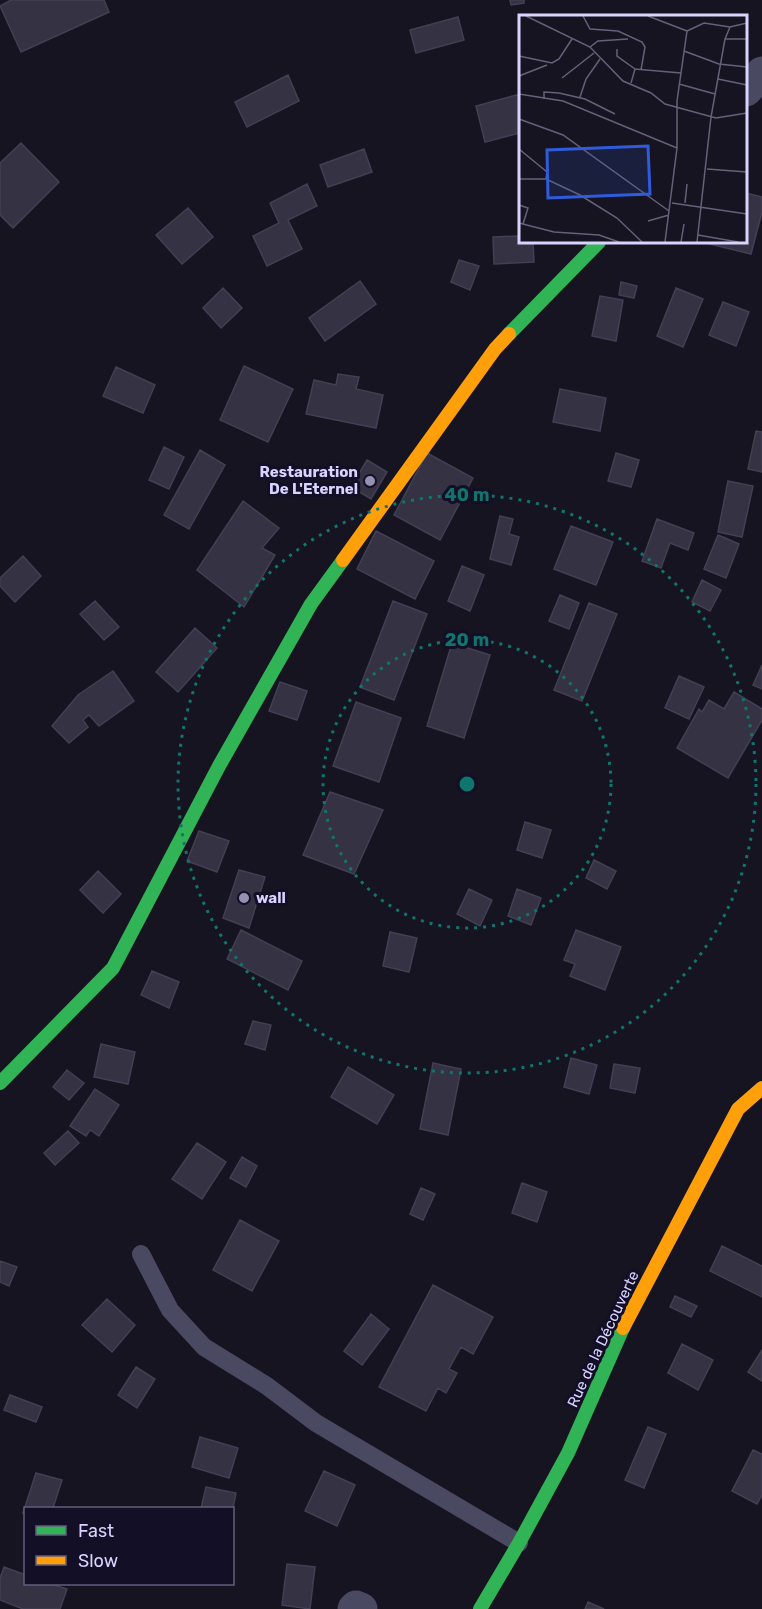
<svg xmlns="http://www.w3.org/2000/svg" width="762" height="1609" font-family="Rubik,sans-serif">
  <rect width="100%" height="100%" fill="#161421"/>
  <path fill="#343243" stroke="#433f54" stroke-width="1.5" d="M 11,0 L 104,0 L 109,12 L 21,52 L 0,6 Z
    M 510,0 L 524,0 L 524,3 L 511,5 Z
    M 458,17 L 464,40 L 416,53 L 410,30 Z
    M 288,75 L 299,101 L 247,127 L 235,102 Z
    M 520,94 L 520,133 L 485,142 L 476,106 Z
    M 21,143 L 59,182 L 13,228 L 0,215 L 0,163 Z
    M 364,149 L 372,172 L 328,187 L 320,165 Z
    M 307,184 L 317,206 L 288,220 L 302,249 L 267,266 L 253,236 L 279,223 L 270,203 Z
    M 746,193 L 762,197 L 762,212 L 751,254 L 702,242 L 746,242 Z
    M 188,208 L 213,237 L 182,264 L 156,235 Z
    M 520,236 L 520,242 L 533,242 L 534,262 L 494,264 L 493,237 Z
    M 459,260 L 479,266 L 470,290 L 451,282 Z
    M 360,281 L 376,304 L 325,341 L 309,318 Z
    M 621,282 L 637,286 L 634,298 L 619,295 Z
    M 223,288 L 242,308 L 221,328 L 203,308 Z
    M 676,288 L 703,299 L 683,347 L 657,336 Z
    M 600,296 L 623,300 L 616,341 L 592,336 Z
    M 723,302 L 749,312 L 736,346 L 709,335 Z
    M 244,366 L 293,389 L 268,442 L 220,420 Z
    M 116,367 L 155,385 L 143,413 L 103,396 Z
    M 338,374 L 359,377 L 356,389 L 383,395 L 376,428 L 306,414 L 314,380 L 336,385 Z
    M 560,389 L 606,398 L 600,431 L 553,422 Z
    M 756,431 L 762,432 L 762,472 L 748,469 Z
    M 164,447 L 184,457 L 169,489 L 149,480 Z
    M 200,450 L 225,465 L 189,529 L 164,515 Z
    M 427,453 L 473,478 L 440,540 L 394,515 Z
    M 616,453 L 639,460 L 631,487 L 608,481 Z
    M 367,460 L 387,472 L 371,499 L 351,487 Z
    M 728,481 L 753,486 L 742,537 L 718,532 Z
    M 243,501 L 279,528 L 262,548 L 275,555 L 244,607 L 197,570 Z
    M 500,516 L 513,519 L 509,534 L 519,537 L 511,565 L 490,559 Z
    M 657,519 L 694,533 L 688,550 L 670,543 L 661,568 L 642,561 Z
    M 571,526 L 613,542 L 596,585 L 554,569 Z
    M 376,531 L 434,561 L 415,599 L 357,569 Z
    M 718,535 L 739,544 L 726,578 L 704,569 Z
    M 23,556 L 41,576 L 15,602 L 0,586 L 0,578 Z
    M 462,566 L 484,575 L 470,611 L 448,601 Z
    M 702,580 L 721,590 L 710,611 L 692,602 Z
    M 560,595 L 579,603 L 569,629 L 549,621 Z
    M 95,601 L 119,627 L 104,640 L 80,614 Z
    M 393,601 L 427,614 L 394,700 L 360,687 Z
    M 589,603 L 617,614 L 582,701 L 554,690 Z
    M 195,628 L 217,648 L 178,692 L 156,672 Z
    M 452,643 L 490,655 L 464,738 L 427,726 Z
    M 762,665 L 762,689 L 753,685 Z
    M 113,671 L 134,701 L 99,726 L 89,715 L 83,720 L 88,727 L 69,743 L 52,726 L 78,695 Z
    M 679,676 L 704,687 L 689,719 L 665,708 Z
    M 280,682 L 307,691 L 297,720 L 269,711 Z
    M 734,692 L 762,709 L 762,720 L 728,778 L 677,748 L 699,709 L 702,712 L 709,700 L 724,709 Z
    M 356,702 L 401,718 L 379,782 L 333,766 Z
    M 330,792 L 383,810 L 354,874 L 303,855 Z
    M 525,822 L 551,830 L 542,858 L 517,850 Z
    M 199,831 L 229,841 L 217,872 L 187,861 Z
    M 594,860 L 616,871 L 607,889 L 586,878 Z
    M 239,870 L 265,877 L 249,928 L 223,918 Z
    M 98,871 L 121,894 L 103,913 L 80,890 Z
    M 469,889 L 492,900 L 480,926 L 457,914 Z
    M 517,889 L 541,898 L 531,925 L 508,916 Z
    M 241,930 L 302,961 L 288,990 L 227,959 Z
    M 576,930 L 621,947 L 605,990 L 570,976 L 575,964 L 564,960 Z
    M 390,932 L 417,938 L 409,972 L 383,966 Z
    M 152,971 L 179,982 L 169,1008 L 141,995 Z
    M 253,1021 L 271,1025 L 265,1050 L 245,1044 Z
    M 101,1044 L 135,1052 L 128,1084 L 94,1077 Z
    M 571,1058 L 597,1065 L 589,1094 L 564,1087 Z
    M 433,1063 L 461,1069 L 448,1135 L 420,1129 Z
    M 614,1064 L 640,1068 L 635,1093 L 610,1088 Z
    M 348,1067 L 394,1095 L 377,1124 L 331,1097 Z
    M 67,1070 L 84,1083 L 69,1100 L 53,1087 Z
    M 95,1089 L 119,1105 L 99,1136 L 90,1130 L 86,1136 L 70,1126 Z
    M 68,1131 L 79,1143 L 55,1165 L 44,1153 Z
    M 197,1143 L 226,1162 L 202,1199 L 172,1179 Z
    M 242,1157 L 257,1166 L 246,1187 L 230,1178 Z
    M 522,1183 L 547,1192 L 537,1222 L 512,1213 Z
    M 421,1188 L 435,1194 L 423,1220 L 410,1214 Z
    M 240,1220 L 279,1241 L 252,1291 L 213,1270 Z
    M 722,1246 L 762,1266 L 762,1297 L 710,1271 Z
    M 0,1261 L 17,1267 L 9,1286 L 0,1282 Z
    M 433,1285 L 493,1317 L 473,1354 L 461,1347 L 449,1369 L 457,1373 L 446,1393 L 438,1388 L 426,1411 L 379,1387 Z
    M 675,1296 L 697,1306 L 691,1317 L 670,1307 Z
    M 107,1299 L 135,1325 L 112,1352 L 82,1325 Z
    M 371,1314 L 389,1329 L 362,1365 L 344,1351 Z
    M 682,1344 L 713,1360 L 698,1390 L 668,1373 Z
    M 762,1350 L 762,1381 L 748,1372 Z
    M 136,1367 L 155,1379 L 137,1408 L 118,1395 Z
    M 10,1395 L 42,1407 L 36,1422 L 4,1410 Z
    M 648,1427 L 666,1434 L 644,1488 L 625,1480 Z
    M 200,1437 L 238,1448 L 229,1478 L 192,1467 Z
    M 753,1450 L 762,1454 L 762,1495 L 757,1504 L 732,1491 Z
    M 324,1471 L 355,1485 L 337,1526 L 305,1511 Z
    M 36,1473 L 62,1480 L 53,1508 L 26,1508 L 26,1513 L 23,1513 Z
    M 206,1487 L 236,1493 L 232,1513 L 232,1508 L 201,1508 Z
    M 287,1564 L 315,1567 L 310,1609 L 282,1605 Z
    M 4,1567 L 26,1575 L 26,1584 L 51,1584 L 67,1589 L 60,1609 L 23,1609 L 0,1600 L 0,1578 Z
    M 588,1602 L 604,1609 L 585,1609 Z"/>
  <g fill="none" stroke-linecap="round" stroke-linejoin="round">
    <path stroke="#4a4962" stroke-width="18" d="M 141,1254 L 170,1310 L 204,1347 L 267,1386 L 316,1423 L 519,1543"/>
    <path stroke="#4a4962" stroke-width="33" d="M 746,90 L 762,73
      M 354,1609 L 356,1607 L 361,1609"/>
    <path stroke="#30b455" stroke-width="14" d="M 509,334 L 599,242
      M 0,1083 L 113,968 L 219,766 L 311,604 L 343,560
      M 480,1609 L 519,1543 L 568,1453 L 623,1328"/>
    <path stroke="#ff9f0a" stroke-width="14" d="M 343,560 L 495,349 L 509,334
      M 623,1328 L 738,1109 L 762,1088"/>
  </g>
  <g fill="none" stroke="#0f766e" stroke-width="3" stroke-dasharray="3 6">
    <circle cx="467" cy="784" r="144"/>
    <circle cx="467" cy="784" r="289"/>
  </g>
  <g fill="#9591b1" stroke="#130f26" stroke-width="2">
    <circle cx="370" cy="481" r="6"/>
    <circle cx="244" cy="898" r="6"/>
  </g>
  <g text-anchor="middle" stroke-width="6" stroke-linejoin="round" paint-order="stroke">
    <g font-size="15" font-weight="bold" fill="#d9d4ff" stroke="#130f26" text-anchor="end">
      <text x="358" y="477">Restauration<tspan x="358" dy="17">De L'Eternel</tspan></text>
      <text x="256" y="903" text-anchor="start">wall</text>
    </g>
    <g font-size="15" fill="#d9d4ff" stroke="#130f26">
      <text transform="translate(603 1339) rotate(-65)" y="5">Rue de la Découverte</text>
    </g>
  </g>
  <g transform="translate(519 15)">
    <rect width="228" height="228" fill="#161421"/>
    <path fill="none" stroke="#64617a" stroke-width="1.5" d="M 7,1 L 71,32 L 104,66 L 132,78 L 146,89 L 197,103 L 228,98M 64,1 L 71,14 L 99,16 L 123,27 L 126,32 L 122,55M 129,1 L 168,16M 168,16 L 185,8 L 211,12 L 228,8M 206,24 L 228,24M 71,32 L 79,26 L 109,24M 98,34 L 98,41 L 116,54M 165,36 L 200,49 L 228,52M 0,41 L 33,48 L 40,44 L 53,24M 0,61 L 28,50M 43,63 L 75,38M 199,64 L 228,70M 112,68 L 116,54 L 162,58M 160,69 L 196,79M 0,79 L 44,86 L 158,133M 61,82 L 67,64 L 81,44M 25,84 L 25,77 L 40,78 L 66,84 L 96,99M 0,104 L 44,120 L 150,196M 0,134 L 28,157 L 27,164M 188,154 L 228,157M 0,164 L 27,164 L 61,180 L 98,203 L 123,227M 153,188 L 228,199M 166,188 L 168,169M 0,190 L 9,193 L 4,209M 129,206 L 150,200M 0,208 L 35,217 L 80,220 L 100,227M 179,220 L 219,227M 146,227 L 158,133 L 158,86 L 168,16M 162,227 L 165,209M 178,227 L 192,102 L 206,24 L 211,12"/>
    <path fill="#305bdc" fill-opacity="0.15" stroke="#305bdc" stroke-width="3" d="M 129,131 L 131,179 L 29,183 L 28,135 Z"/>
    <rect width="228" height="228" fill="none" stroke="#d9d4ff" stroke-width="3"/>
  </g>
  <circle cx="467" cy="784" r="9" fill="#0f766e" stroke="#130f26" stroke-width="3"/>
  <g font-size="18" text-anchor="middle" font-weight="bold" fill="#0f766e" stroke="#130f26" stroke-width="6" stroke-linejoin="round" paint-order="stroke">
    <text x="467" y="501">40 m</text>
    <text x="467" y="646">20 m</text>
  </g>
  <rect x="24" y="1507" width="210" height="78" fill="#130f26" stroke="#625e7d" stroke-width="1.5"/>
  <rect x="36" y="1526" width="30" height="9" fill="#30b455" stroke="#625e7d" stroke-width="1.5"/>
  <text x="78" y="1537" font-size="18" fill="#d9d4ff">Fast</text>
  <rect x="36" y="1556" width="30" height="9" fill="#ff9f0a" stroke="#625e7d" stroke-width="1.5"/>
  <text x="78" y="1567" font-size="18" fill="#d9d4ff">Slow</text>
</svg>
